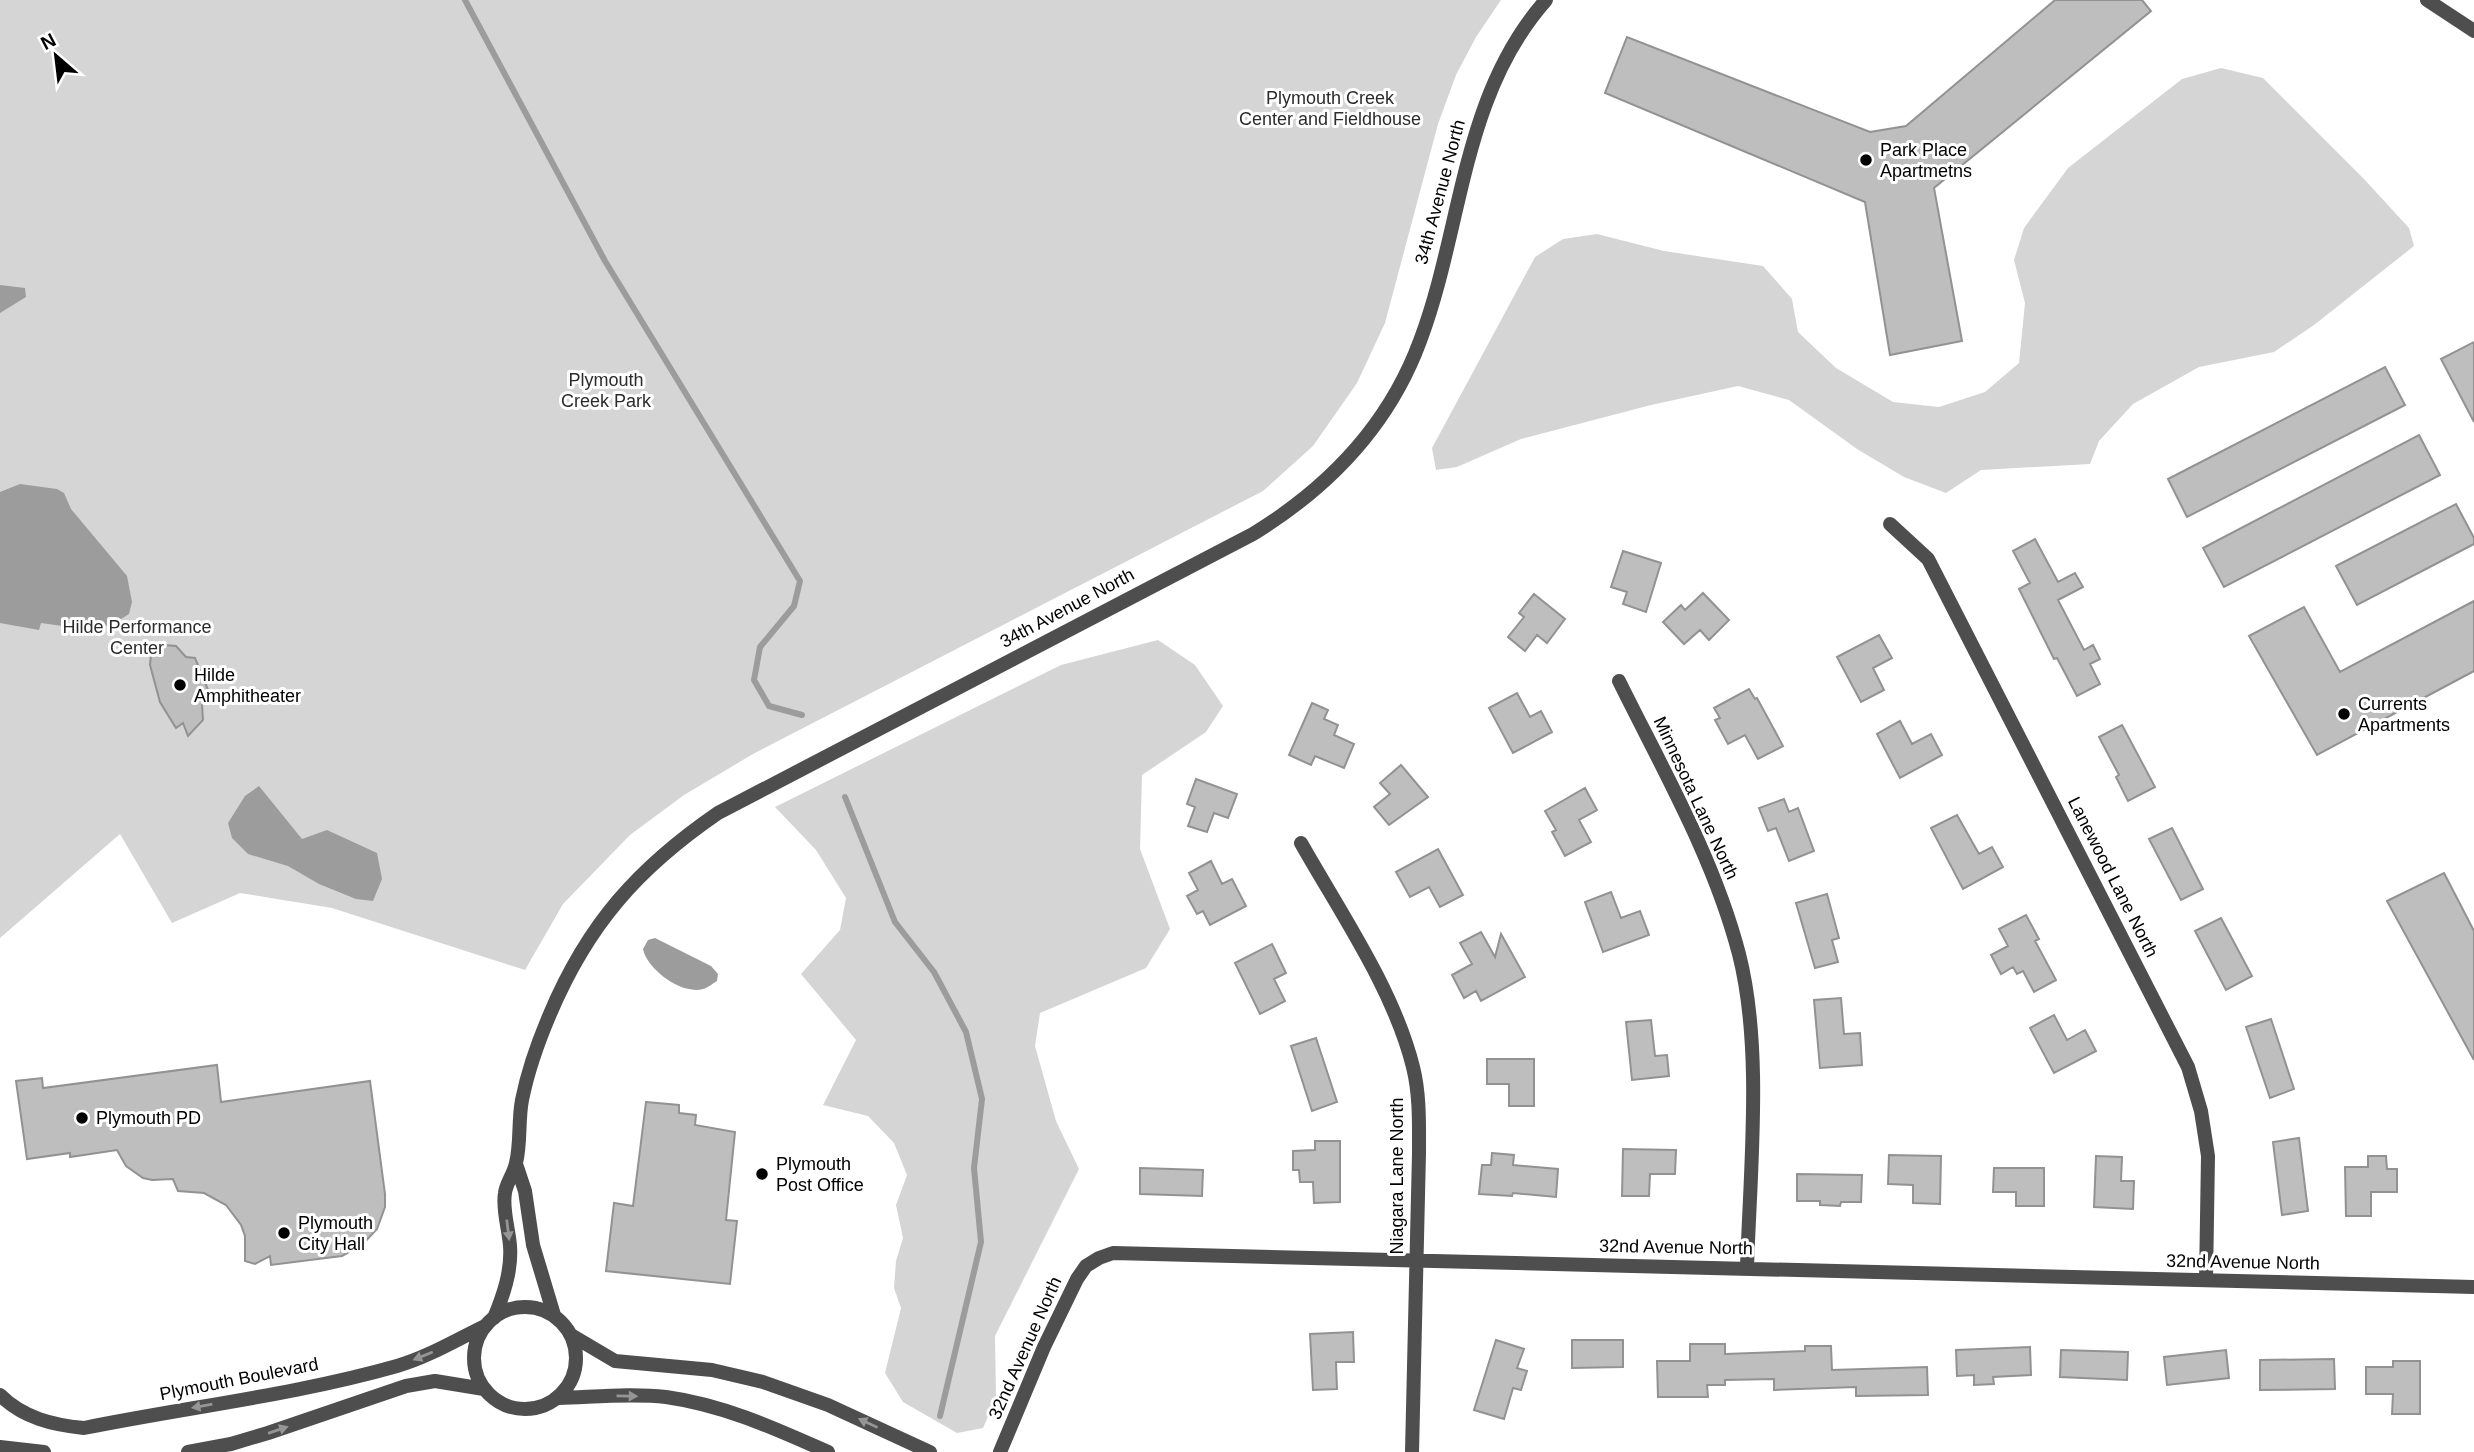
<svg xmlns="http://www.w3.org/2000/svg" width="2474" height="1452" font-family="Helvetica,sans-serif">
  <rect width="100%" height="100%" fill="#fff"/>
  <path fill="#d5d5d5" d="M 0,0 L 1501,0 L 1476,37 L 1456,75 L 1438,124 L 1385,323 L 1357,383 L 1313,446 L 1263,491 L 753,754 L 684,795 L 630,835 L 563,904 L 525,970 L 332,908 L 240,893 L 172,923 L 120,834 L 0,938 Z
    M 2221,68 L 2263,78 L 2364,179 L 2409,228 L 2414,246 L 2314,325 L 2274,352 L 2199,367 L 2133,404 L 2099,441 L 2090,464 L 1981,470 L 1946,493 L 1904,477 L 1857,449 L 1789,400 L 1738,386 L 1651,405 L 1521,439 L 1457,467 L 1436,470 L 1432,448 L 1535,257 L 1563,239 L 1597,234 L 1664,251 L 1763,266 L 1792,299 L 1798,332 L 1836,368 L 1893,402 L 1939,407 L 1985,392 L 2019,363 L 2025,303 L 2014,260 L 2024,228 L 2068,168 L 2182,79 Z
    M 1158,640 L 1195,665 L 1223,706 L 1206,732 L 1142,775 L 1140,849 L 1170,929 L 1146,968 L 1040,1013 L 1035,1046 L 1056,1121 L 1079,1169 L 995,1336 L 996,1398 L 983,1428 L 957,1433 L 903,1402 L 885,1373 L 901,1308 L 894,1288 L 896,1261 L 903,1238 L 896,1205 L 907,1175 L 894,1143 L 868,1116 L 823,1105 L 856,1040 L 801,974 L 840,930 L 846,898 L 816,850 L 775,807 L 1061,665 Z"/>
  <path fill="#9c9c9c" d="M 0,285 L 25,288 L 26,297 L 0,313 Z
    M 20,484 L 57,489 L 64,493 L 71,509 L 127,576 L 132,602 L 129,614 C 112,625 91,634 70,632 L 70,627 L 41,623 L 39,630 L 0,623 L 0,492 Z
    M 259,786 L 302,839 L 327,830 L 377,853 L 382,879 L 373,901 L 356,899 L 319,884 L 288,866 L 248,854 L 232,838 L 228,823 L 245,796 Z
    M 655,938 L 711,966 L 718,974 L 717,981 C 713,983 708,988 703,989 C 681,995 647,969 643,949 L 648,940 Z"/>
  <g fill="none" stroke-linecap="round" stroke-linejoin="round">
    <path stroke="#9c9c9c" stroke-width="6" d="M 465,0 L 605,261 L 800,581 L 794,606 L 760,647 L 754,680 L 769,706 L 802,715
      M 845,797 L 895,922 L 934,972 L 966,1032 L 982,1099 L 974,1168 L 981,1242 L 940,1416"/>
  </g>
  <path fill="#bebebe" stroke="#929292" stroke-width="2" d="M 2055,0 L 2142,0 L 2151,11 L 1934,188 L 1962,341 L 1890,355 L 1865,202 L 1605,93 L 1627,37 L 1870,132 L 1906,126 Z
    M 2474,342 L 2474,422 L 2441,359 Z
    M 2385,367 L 2405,405 L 2187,517 L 2168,479 Z
    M 2419,435 L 2440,475 L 2224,587 L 2203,548 Z
    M 2456,504 L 2474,538 L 2474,544 L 2357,605 L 2336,566 Z
    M 2035,539 L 2058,582 L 2075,573 L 2083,587 L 2058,600 L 2084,650 L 2093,645 L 2100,659 L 2090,664 L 2100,684 L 2077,696 L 2057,658 L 2054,659 L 2019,589 L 2030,583 L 2013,551 Z
    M 1623,551 L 1661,563 L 1646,612 L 1623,604 L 1627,592 L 1611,587 Z
    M 1703,593 L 1729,620 L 1709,640 L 1700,630 L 1684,644 L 1663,622 L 1681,605 L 1685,610 Z
    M 1534,594 L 1565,619 L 1547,643 L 1537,635 L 1525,651 L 1508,637 L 1524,617 L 1519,613 Z
    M 2474,601 L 2474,671 L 2317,755 L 2249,636 L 2304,607 L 2340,672 Z
    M 1879,635 L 1892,658 L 1873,668 L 1884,690 L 1861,702 L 1837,657 Z
    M 152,644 L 176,646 L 186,657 L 195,658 L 211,697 L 202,705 L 203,720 L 188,736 L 183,723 L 176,728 L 160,702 L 150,665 Z
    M 1749,689 L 1755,699 L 1757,698 L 1783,746 L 1758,759 L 1745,735 L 1728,744 L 1715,720 L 1720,718 L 1714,708 Z
    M 1517,693 L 1530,717 L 1541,711 L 1552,732 L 1513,753 L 1489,708 Z
    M 1312,703 L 1328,710 L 1324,719 L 1338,725 L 1334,735 L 1354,744 L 1344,768 L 1315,756 L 1311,765 L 1289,755 Z
    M 1900,721 L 1912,744 L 1931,734 L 1942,755 L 1900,778 L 1877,734 Z
    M 2122,725 L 2155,787 L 2128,801 L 2116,777 L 2119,775 L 2099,737 Z
    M 1401,765 L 1428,797 L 1389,825 L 1374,807 L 1390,794 L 1380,783 Z
    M 1196,779 L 1237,794 L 1228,818 L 1214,813 L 1207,832 L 1188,826 L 1195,807 L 1187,804 Z
    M 1585,788 L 1597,810 L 1579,820 L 1591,842 L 1565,856 L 1552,832 L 1556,830 L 1545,811 Z
    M 1784,799 L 1789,812 L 1798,808 L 1814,851 L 1789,861 L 1776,828 L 1768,831 L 1759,808 Z
    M 1957,815 L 1979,854 L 1992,847 L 2003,867 L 1963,889 L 1931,828 Z
    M 2172,828 L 2203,889 L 2181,900 L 2149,839 Z
    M 1438,849 L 1463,895 L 1440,907 L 1429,887 L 1410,897 L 1396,872 Z
    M 1211,861 L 1222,884 L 1232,879 L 1246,906 L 1210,925 L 1203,911 L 1197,914 L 1187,896 L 1198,890 L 1189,873 Z
    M 2444,873 L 2474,931 L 2474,1060 L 2387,901 Z
    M 1611,892 L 1621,918 L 1640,911 L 1649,935 L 1603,952 L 1585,902 Z
    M 1827,894 L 1839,938 L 1832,940 L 1838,962 L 1815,968 L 1796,903 Z
    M 2026,915 L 2039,939 L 2035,941 L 2056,980 L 2034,992 L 2023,971 L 2017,974 L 2013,967 L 2001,974 L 1991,955 L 2008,946 L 1999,929 Z
    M 2221,918 L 2252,976 L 2226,990 L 2195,931 Z
    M 1481,932 L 1495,957 L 1501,934 L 1525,977 L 1481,1001 L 1476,991 L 1464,998 L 1452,975 L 1472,964 L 1460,943 Z
    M 1272,944 L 1286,973 L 1274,979 L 1285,1001 L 1260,1014 L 1235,963 Z
    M 1841,998 L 1844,1034 L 1860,1033 L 1862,1065 L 1820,1068 L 1814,1000 Z
    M 2054,1015 L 2067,1040 L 2085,1030 L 2096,1051 L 2054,1073 L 2030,1028 Z
    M 2271,1019 L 2294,1089 L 2270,1098 L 2246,1027 Z
    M 1651,1020 L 1655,1056 L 1667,1055 L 1669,1076 L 1632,1080 L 1626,1022 Z
    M 1316,1038 L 1337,1102 L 1312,1111 L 1291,1046 Z
    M 1487,1059 L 1534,1059 L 1534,1106 L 1509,1106 L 1509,1084 L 1487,1084 Z
    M 217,1065 L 221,1102 L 370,1081 L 385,1194 L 385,1207 L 377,1229 L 362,1245 L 342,1256 L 271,1265 L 270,1256 L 255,1264 L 245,1261 L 245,1236 L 241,1225 L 226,1205 L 204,1193 L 178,1191 L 173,1179 L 152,1180 L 143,1178 L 126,1166 L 117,1150 L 70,1157 L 70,1153 L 27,1159 L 16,1081 L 42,1078 L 43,1088 Z
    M 646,1102 L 679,1105 L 679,1113 L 696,1115 L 695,1125 L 735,1132 L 726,1220 L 737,1221 L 730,1284 L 606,1271 L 614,1203 L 633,1206 Z
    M 2299,1138 L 2308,1211 L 2282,1215 L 2273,1142 Z
    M 1315,1141 L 1340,1141 L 1340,1202 L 1314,1203 L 1313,1182 L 1300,1182 L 1299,1170 L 1293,1170 L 1293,1151 L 1315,1150 Z
    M 1623,1149 L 1676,1150 L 1675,1174 L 1650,1174 L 1649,1196 L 1622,1196 Z
    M 1492,1153 L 1514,1155 L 1513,1165 L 1558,1169 L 1556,1197 L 1513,1193 L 1512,1196 L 1479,1194 L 1482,1165 L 1491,1165 Z
    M 1889,1155 L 1941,1156 L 1940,1204 L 1913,1203 L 1913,1185 L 1888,1184 Z
    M 2096,1156 L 2122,1157 L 2121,1181 L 2134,1181 L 2133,1209 L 2094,1207 Z
    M 2368,1156 L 2386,1156 L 2387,1169 L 2397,1169 L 2397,1192 L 2371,1192 L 2371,1216 L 2346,1216 L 2345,1167 L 2368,1167 Z
    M 1140,1168 L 1203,1170 L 1202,1196 L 1140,1194 Z
    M 1994,1168 L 2044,1168 L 2044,1206 L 2016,1206 L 2016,1192 L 1993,1192 Z
    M 1797,1174 L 1862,1175 L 1861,1202 L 1841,1202 L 1840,1206 L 1820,1205 L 1820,1201 L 1797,1201 Z
    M 1353,1332 L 1354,1362 L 1336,1362 L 1337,1389 L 1313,1390 L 1310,1334 Z
    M 1496,1340 L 1524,1349 L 1517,1368 L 1527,1371 L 1521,1390 L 1513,1388 L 1504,1419 L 1474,1410 Z
    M 1572,1340 L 1623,1340 L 1623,1367 L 1572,1368 Z
    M 1690,1344 L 1725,1344 L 1725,1354 L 1805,1351 L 1805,1346 L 1831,1346 L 1832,1370 L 1927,1367 L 1928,1395 L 1856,1396 L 1856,1387 L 1774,1390 L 1774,1379 L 1725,1380 L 1725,1385 L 1707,1385 L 1708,1397 L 1658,1397 L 1657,1361 L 1690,1361 Z
    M 2030,1347 L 2031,1375 L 1993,1377 L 1994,1384 L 1974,1385 L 1974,1375 L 1957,1376 L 1956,1350 Z
    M 2061,1350 L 2128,1352 L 2127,1380 L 2060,1377 Z
    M 2226,1350 L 2229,1378 L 2167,1385 L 2164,1357 Z
    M 2334,1359 L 2335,1389 L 2260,1390 L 2260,1360 Z
    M 2393,1361 L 2420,1361 L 2420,1414 L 2392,1414 L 2393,1394 L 2366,1394 L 2366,1367 L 2393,1367 Z"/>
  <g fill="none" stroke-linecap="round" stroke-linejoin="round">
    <path stroke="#4e4e4e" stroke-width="14" d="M 1890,524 L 1928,559 L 2188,1067 L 2201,1111 L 2208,1156 L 2206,1280
      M 1619,681 C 1663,770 1714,858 1739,954 C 1763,1048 1750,1170 1747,1268
      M 1301,843 C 1340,912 1394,990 1413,1067 C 1420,1095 1419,1124 1419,1153 L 1412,1452
      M 1000,1452 L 1044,1347 L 1077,1279 L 1086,1266 L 1099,1258 L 1113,1253 L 2474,1287"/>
    <path stroke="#4e4e4e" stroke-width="14" d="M 2427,0 L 2474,31
      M 516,1164 L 525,1191 L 533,1245 L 554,1315
      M474 1358a51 51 0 1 1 102 0a51 51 0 1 1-102 0Z
      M 494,1318 C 503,1296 512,1271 510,1246 C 509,1230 502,1209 505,1193 C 506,1183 514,1174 516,1163 C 521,1143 518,1121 522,1100 C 528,1070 538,1042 550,1014 C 588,924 638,868 718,813 L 1253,534 C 1328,488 1389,425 1420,341 C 1463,227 1461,96 1546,0
      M 571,1335 L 615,1361 L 712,1370 L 763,1382 L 828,1405 L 930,1452
      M 0,1395 C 23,1418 53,1425 84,1428 C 188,1407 295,1395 397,1366 C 428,1357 456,1340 485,1326
      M 559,1398 C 594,1397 631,1393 666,1397 C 724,1405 776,1429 828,1452
      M 0,1447 L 44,1452
      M 188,1452 L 231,1444 L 268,1433 L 406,1386 L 435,1381 L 484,1389"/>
  </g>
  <defs><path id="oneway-solid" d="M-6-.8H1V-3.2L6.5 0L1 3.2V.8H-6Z" transform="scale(1.75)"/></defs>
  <g fill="#959595">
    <use href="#oneway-solid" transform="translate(508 1230) rotate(83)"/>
    <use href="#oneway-solid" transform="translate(423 1356) rotate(158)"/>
    <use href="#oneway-solid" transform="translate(627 1396) rotate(1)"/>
    <use href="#oneway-solid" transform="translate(202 1406) rotate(170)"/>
    <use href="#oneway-solid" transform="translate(868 1423) rotate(-155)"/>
    <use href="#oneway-solid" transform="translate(278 1430) rotate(-19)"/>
  </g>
  <g fill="#000" stroke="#fff" stroke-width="2.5">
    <circle cx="1866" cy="160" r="7"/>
    <circle cx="180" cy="685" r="7"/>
    <circle cx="2344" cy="714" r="7"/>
    <circle cx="82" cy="1118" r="7"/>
    <circle cx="762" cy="1174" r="7"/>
    <circle cx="284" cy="1233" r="7"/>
  </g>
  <g text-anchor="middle" stroke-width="6" stroke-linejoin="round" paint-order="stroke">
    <g font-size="18" fill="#2c2c2c" stroke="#fff">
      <text x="1330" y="104">Plymouth Creek<tspan x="1330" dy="21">Center and Fieldhouse</tspan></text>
      <text x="606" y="386">Plymouth<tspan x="606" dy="21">Creek Park</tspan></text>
      <text x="137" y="633">Hilde Performance<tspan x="137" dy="21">Center</tspan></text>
    </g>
    <g font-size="18" fill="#000" stroke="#fff" text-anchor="start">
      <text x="1880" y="156">Park Place<tspan x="1880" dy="21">Apartmetns</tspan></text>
      <text x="194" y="681">Hilde<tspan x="194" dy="21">Amphitheater</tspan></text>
      <text x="2358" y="710">Currents<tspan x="2358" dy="21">Apartments</tspan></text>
      <text x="96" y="1124">Plymouth PD</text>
      <text x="776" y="1170">Plymouth<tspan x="776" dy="21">Post Office</tspan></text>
      <text x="298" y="1229">Plymouth<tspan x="298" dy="21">City Hall</tspan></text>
    </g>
    <g font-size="18" fill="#000" stroke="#fff">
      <text transform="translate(1440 192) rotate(-75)" y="6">34th Avenue North</text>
      <text transform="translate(1067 608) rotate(-28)" y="6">34th Avenue North</text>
      <text transform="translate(1696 798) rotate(65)" y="6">Minnesota Lane North</text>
      <text transform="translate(2113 877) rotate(63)" y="6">Lanewood Lane North</text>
      <text transform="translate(1397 1176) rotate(-90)" y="6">Niagara Lane North</text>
      <text transform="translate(1676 1247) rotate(1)" y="6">32nd Avenue North</text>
      <text transform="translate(2243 1262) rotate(1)" y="6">32nd Avenue North</text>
      <text transform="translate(1025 1348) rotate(-66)" y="6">32nd Avenue North</text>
      <text transform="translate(239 1379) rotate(-11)" y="6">Plymouth Boulevard</text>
    </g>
  </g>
  <g transform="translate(56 56) rotate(332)" stroke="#ffffff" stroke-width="5" paint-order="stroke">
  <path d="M0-5L12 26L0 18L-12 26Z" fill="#000000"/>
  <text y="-10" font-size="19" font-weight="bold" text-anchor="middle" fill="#000000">N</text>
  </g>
</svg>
